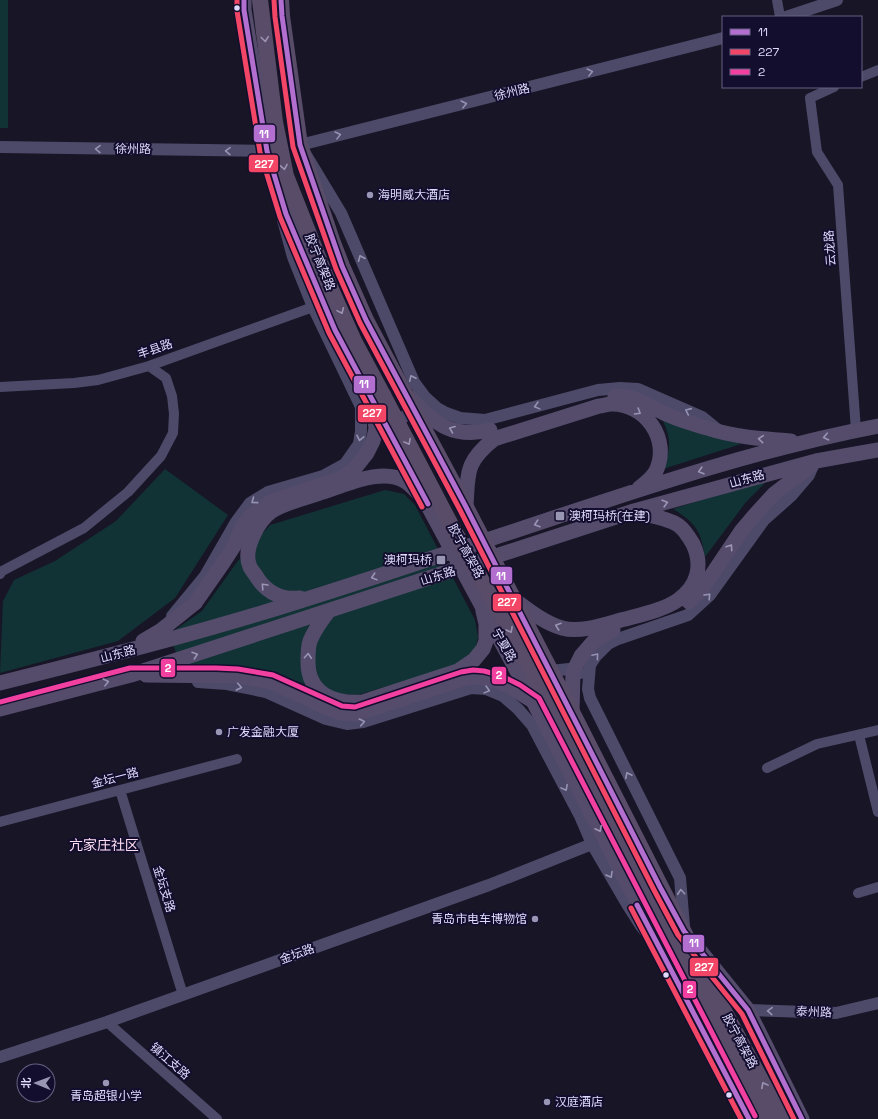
<svg xmlns="http://www.w3.org/2000/svg" width="878" height="1119" font-family="'Space Grotesk','Noto Sans SC',sans-serif">
  <rect width="100%" height="100%" fill="#181527"/>
  <path fill="#123335" d="M 0,0 L 8,0 L 8,128 L 0,128 Z
    M 660,415 L 685,427 L 741,444 L 663,469 C 672,447 671,436 660,415 Z
    M 165,469 L 228,515 L 175,598 L 118,641 L 0,673 L 3,601 L 14,580 L 55,561 L 116,521 Z
    M 769,479 L 746,502 L 705,557 C 701,531 696,523 673,509 Z
    M 385,490 L 404,494 L 415,505 L 475,620 L 478,637 L 475,653 L 457,666 L 357,695 L 336,694 L 254,668 L 183,671 L 169,634 L 202,611 L 237,562 L 270,525 Z"/>
  <g fill="none" stroke-linecap="round" stroke-linejoin="round">
    <path stroke="#4c4a68" stroke-width="10" d="M 777,0 L 780,17
      M 861,77 L 878,70
      M 834,87 L 810,98 L 817,152 L 838,185 L 856,430
      M 0,387 L 74,383 L 98,380 L 149,366 L 313,307
      M 0,574 L 2,571 L 84,528 L 128,492 L 161,456 L 173,433 L 174,414 L 172,396 L 166,378 L 149,366
      M 859,735 L 878,812
      M 767,768 L 817,744 L 878,730
      M 120,790 L 183,995
      M 0,822 L 237,759
      M 858,893 L 878,887
      M 107,1022 L 217,1119"/>
    <path stroke="#4c4a68" stroke-width="12" d="M 786,17 L 837,0
      M 0,147 L 267,151
      M 388,422 C 402,419 410,415 419,404
      M 718,430 L 702,417 L 638,389 L 620,388 L 598,390 L 485,420 L 460,418 L 446,413 L 437,408 L 425,397 L 414,382 L 341,213 L 300,145 L 723,38
      M 172,616 L 205,576 L 236,522 L 250,503 L 268,492 L 323,476 L 345,464 L 359,444 L 361,431 L 361,407 L 313,307 L 293,257 L 283,220
      M 527,680 L 550,671 L 569,669 L 580,673
      M 198,682 L 227,684 L 266,692 L 326,719 L 347,724 L 363,722 L 471,688 L 486,689 L 503,696 L 518,709 L 532,725 L 580,816 L 592,844 L 627,904 L 641,926 L 649,936
      M 684,926 L 680,878 L 590,698 L 588,689 L 590,665 L 596,656 L 608,644 L 618,639 L 688,615 L 710,595 L 764,520 L 791,496 L 809,475 L 812,468
      M 748,1010 L 836,1013 L 878,1003
      M 0,1057 L 107,1022 L 489,885 L 592,844"/>
    <path stroke="#554c6c" stroke-width="15" d="M 244,0 L 244,10 L 267,151 L 286,214 L 335,330 L 371,400
      M 615,396 C 635,395 649,406 666,414 C 679,420 693,424 707,428 C 734,437 763,439 791,441
      M 466,507 C 468,473 465,462 494,439 L 599,406 C 603,406 607,404 611,404 C 645,403 671,439 656,471 C 652,478 646,483 639,488
      M 300,598 C 283,600 268,593 258,579 C 256,575 252,571 250,567 C 242,550 258,521 272,511 C 284,503 309,497 323,492 C 342,486 364,476 384,476 C 402,476 409,483 420,495
      M 512,598 C 527,609 544,623 562,628 C 580,633 603,625 621,620 C 639,615 664,610 678,600 C 698,586 703,565 693,544 C 689,537 685,530 678,525 C 668,518 647,515 635,512
      M 689,602 L 703,588 L 742,530 L 753,517 L 774,494 L 812,465
      M 328,612 C 321,621 314,631 310,641 C 308,647 308,654 308,660 C 307,694 334,704 363,702 L 458,671 L 474,660 L 483,649 L 486,641 L 486,624 L 483,611
      M 143,641 L 160,631 L 195,603
      M 146,675 L 237,676 L 271,682
      M 0,683 C 100,658 199,633 297,602 C 359,583 420,562 481,542 C 612,499 742,452 878,426
      M 533,701 L 749,1119
      M 0,709 L 131,675 L 634,511 L 816,461 L 878,450
      M 693,942 L 748,1010 L 802,1119"/>
    <path stroke="#594c68" stroke-width="16" d="M 260,0 L 275,122 L 286,176 L 330,287 L 354,341 L 383,395
      M 281,0 L 282,16 L 300,145 L 333,243 L 342,266 L 366,320 L 402,388
      M 572,712 L 723,1009 L 782,1119
      M 556,715 L 661,924 L 767,1119"/>
    <path stroke="#554c6c" stroke-width="15" d="M 411,398 C 434,424 454,439 490,430
      M 371,400 L 533,701
      M 195,603 L 223,563 L 234,546 L 242,527 L 250,516 L 272,501 L 341,478 L 355,468 L 367,453 L 373,441 L 376,429 L 374,410
      M 271,682 L 320,705 L 340,713 L 356,714 L 463,679 C 492,672 509,687 533,701
      M 572,712 L 573,672 L 581,656 L 594,641 L 613,630"/>
    <path stroke="#594c68" stroke-width="16" d="M 402,388 L 466,507 L 572,712
      M 383,395 L 451,525 L 556,715"/>
    <g stroke="#140e2e" stroke-width="8">
      <path id="bus-1" d="M 244,0 L 244,10 L 267,151 L 286,214 L 335,330 L 428,504
        M 281,0 L 282,16 L 300,145 L 342,266 L 366,320 L 466,507 L 660,887 L 684,931 L 748,1010 L 802,1119
        M 637,905 L 749,1119"/>
    </g>
    <g stroke="#140e2e" stroke-width="8">
      <path id="bus-2" d="M 237,0 L 237,11 L 260,152 L 280,217 L 329,333 L 422,507
        M 274,0 L 275,17 L 293,147 L 336,269 L 360,323 L 460,510 L 654,890 L 678,935 L 742,1014 L 794,1119
        M 631,908 L 741,1119"/>
    </g>
    <g stroke="#140e2e" stroke-width="8">
      <path id="bus-3" d="M 0,702 L 130,668 L 216,668 L 238,669 L 273,675 L 342,706 L 355,707 L 461,672 L 473,670 L 484,671 L 502,676 L 520,685 L 539,698 L 755,1116"/>
    </g>
    <use href="#bus-1" stroke="#b36fd0" stroke-width="5"/>
    <use href="#bus-2" stroke="#f34667" stroke-width="5"/>
    <use href="#bus-3" stroke="#f240a1" stroke-width="5"/>
  </g>
  <defs><path id="oneway-chevron" d="M-2-3.5L2.5 0L-2 3.5" fill="none" stroke-width="1.6" stroke-linecap="round" stroke-linejoin="round"/></defs>
  <g stroke="#9c94b4">
    <use href="#oneway-chevron" transform="translate(265 39) rotate(83)"/>
    <use href="#oneway-chevron" transform="translate(284 167) rotate(79)"/>
    <use href="#oneway-chevron" transform="translate(341 311) rotate(66)"/>
    <use href="#oneway-chevron" transform="translate(408 442) rotate(62)"/>
    <use href="#oneway-chevron" transform="translate(510 630) rotate(61)"/>
    <use href="#oneway-chevron" transform="translate(764 1085) rotate(-118)"/>
  </g>
  <g stroke="#9692b4">
    <use href="#oneway-chevron" transform="translate(590 72) rotate(-14)"/>
    <use href="#oneway-chevron" transform="translate(464 104) rotate(-14)"/>
    <use href="#oneway-chevron" transform="translate(338 135) rotate(-14)"/>
    <use href="#oneway-chevron" transform="translate(98 149) rotate(-179)"/>
    <use href="#oneway-chevron" transform="translate(228 151) rotate(-179)"/>
    <use href="#oneway-chevron" transform="translate(361 258) rotate(-113)"/>
    <use href="#oneway-chevron" transform="translate(412 378) rotate(-115)"/>
    <use href="#oneway-chevron" transform="translate(537 406) rotate(165)"/>
    <use href="#oneway-chevron" transform="translate(688 411) rotate(-156)"/>
    <use href="#oneway-chevron" transform="translate(360 438) rotate(102)"/>
    <use href="#oneway-chevron" transform="translate(254 501) rotate(144)"/>
    <use href="#oneway-chevron" transform="translate(708 596) rotate(-47)"/>
    <use href="#oneway-chevron" transform="translate(596 656) rotate(-50)"/>
    <use href="#oneway-chevron" transform="translate(239 687) rotate(11)"/>
    <use href="#oneway-chevron" transform="translate(487 690) rotate(15)"/>
    <use href="#oneway-chevron" transform="translate(362 722) rotate(-12)"/>
    <use href="#oneway-chevron" transform="translate(628 775) rotate(-117)"/>
    <use href="#oneway-chevron" transform="translate(565 788) rotate(62)"/>
    <use href="#oneway-chevron" transform="translate(610 875) rotate(60)"/>
    <use href="#oneway-chevron" transform="translate(681 892) rotate(-95)"/>
    <use href="#oneway-chevron" transform="translate(770 1011) rotate(-178)"/>
  </g>
  <g stroke="#9a94b6">
    <use href="#oneway-chevron" transform="translate(638 412) rotate(31)"/>
    <use href="#oneway-chevron" transform="translate(452 429) rotate(-159)"/>
    <use href="#oneway-chevron" transform="translate(826 437) rotate(168)"/>
    <use href="#oneway-chevron" transform="translate(761 439) rotate(-175)"/>
    <use href="#oneway-chevron" transform="translate(701 471) rotate(163)"/>
    <use href="#oneway-chevron" transform="translate(665 503) rotate(-16)"/>
    <use href="#oneway-chevron" transform="translate(537 524) rotate(162)"/>
    <use href="#oneway-chevron" transform="translate(730 547) rotate(-56)"/>
    <use href="#oneway-chevron" transform="translate(374 577) rotate(162)"/>
    <use href="#oneway-chevron" transform="translate(264 586) rotate(-133)"/>
    <use href="#oneway-chevron" transform="translate(558 626) rotate(-161)"/>
    <use href="#oneway-chevron" transform="translate(195 655) rotate(-18)"/>
    <use href="#oneway-chevron" transform="translate(308 656) rotate(-86)"/>
    <use href="#oneway-chevron" transform="translate(106 682) rotate(-14)"/>
    <use href="#oneway-chevron" transform="translate(599 829) rotate(63)"/>
  </g>
  <g fill="#dfdbff" stroke="#140e2e" stroke-width="1.5">
    <circle cx="237" cy="8" r="3.5"/>
    <circle cx="666" cy="975" r="3.5"/>
    <circle cx="729" cy="1095" r="3.5"/>
  </g>
  <g fill="#9996b3" stroke="#140e2e" stroke-width="1.5">
    <circle cx="370" cy="195" r="4"/>
    <rect x="555" y="511" width="10" height="10" rx="2"/>
    <rect x="436" y="555" width="10" height="10" rx="2"/>
    <circle cx="219" cy="732" r="4"/>
    <circle cx="535" cy="919" r="4"/>
    <circle cx="106" cy="1083" r="4"/>
    <circle cx="547" cy="1102" r="4"/>
  </g>
  <g text-anchor="middle" stroke-width="4" stroke-linejoin="round" paint-order="stroke">
    <g font-size="12" fill="#dfdbff" stroke="#140e2e">
      <text transform="translate(512 92) rotate(-14)" y="4">徐州路</text>
      <text transform="translate(133 149) rotate(1)" y="4">徐州路</text>
      <text transform="translate(830 248) rotate(-94)" y="4">云龙路</text>
      <text transform="translate(320 262) rotate(68)" y="4">胶宁高架路</text>
      <text transform="translate(155 349) rotate(-19)" y="4">丰县路</text>
      <text transform="translate(747 479) rotate(-16)" y="4">山东路</text>
      <text transform="translate(466 551) rotate(61)" y="4">胶宁高架路</text>
      <text transform="translate(438 576) rotate(-18)" y="4">山东路</text>
      <text transform="translate(504 645) rotate(61)" y="4">宁夏路</text>
      <text transform="translate(118 654) rotate(-15)" y="4">山东路</text>
      <text transform="translate(115 778) rotate(-15)" y="4">金坛一路</text>
      <text transform="translate(164 889) rotate(73)" y="4">金坛支路</text>
      <text transform="translate(297 954) rotate(-20)" y="4">金坛路</text>
      <text transform="translate(814 1012) rotate(2)" y="4">泰州路</text>
      <text transform="translate(740 1041) rotate(62)" y="4">胶宁高架路</text>
      <text transform="translate(170 1061) rotate(41)" y="4">镇江支路</text>
    </g>
    <g font-size="12" fill="#dfdbff" stroke="#140e2e" text-anchor="start">
      <text x="378" y="199">海明威大酒店</text>
      <text x="569" y="520">澳柯玛桥(在建)</text>
      <text x="432" y="564" text-anchor="end">澳柯玛桥</text>
      <text x="227" y="736">广发金融大厦</text>
      <text x="527" y="923" text-anchor="end">青岛市电车博物馆</text>
      <text x="106" y="1100" text-anchor="middle">青岛超银小学</text>
      <text x="555" y="1106">汉庭酒店</text>
    </g>
    <g font-size="14" fill="#ffddf2" stroke="#140e2e">
      <text x="104" y="850">亢家庄社区</text>
    </g>
  </g>
  <g stroke="#140e2e" stroke-width="1.5">
    <rect x="253" y="124" width="23" height="19" rx="4" fill="#b36fd0"/>
    <rect x="248" y="154" width="31" height="19" rx="4" fill="#f34667"/>
    <rect x="353" y="375" width="23" height="19" rx="4" fill="#b36fd0"/>
    <rect x="357" y="404" width="30" height="19" rx="4" fill="#f34667"/>
    <rect x="490" y="566" width="23" height="19" rx="4" fill="#b36fd0"/>
    <rect x="492" y="593" width="30" height="19" rx="4" fill="#f34667"/>
    <rect x="160" y="658" width="16" height="20" rx="4" fill="#f240a1"/>
    <rect x="491" y="666" width="16" height="19" rx="4" fill="#f240a1"/>
    <rect x="682" y="934" width="23" height="19" rx="4" fill="#b36fd0"/>
    <rect x="689" y="957" width="30" height="20" rx="4" fill="#f34667"/>
    <rect x="682" y="980" width="15" height="19" rx="4" fill="#f240a1"/>
  </g>
  <g font-size="11" text-anchor="middle" font-weight="bold" fill="#fff">
    <text x="264" y="138">11</text>
    <text x="264" y="168">227</text>
    <text x="364" y="388">11</text>
    <text x="372" y="417">227</text>
    <text x="501" y="580">11</text>
    <text x="507" y="606">227</text>
    <text x="168" y="672">2</text>
    <text x="499" y="679">2</text>
    <text x="694" y="947">11</text>
    <text x="704" y="971">227</text>
    <text x="690" y="993">2</text>
  </g>
  <rect x="722" y="16" width="140" height="72" fill="#140e2e" stroke="#656082"/>
  <rect x="730" y="29" width="20" height="6" fill="#b36fd0" stroke="#656082"/>
  <text x="758" y="36" font-size="12" fill="#dfdbff">11</text>
  <rect x="730" y="49" width="20" height="6" fill="#f34667" stroke="#656082"/>
  <text x="758" y="56" font-size="12" fill="#dfdbff">227</text>
  <rect x="730" y="69" width="20" height="6" fill="#f240a1" stroke="#656082"/>
  <text x="758" y="76" font-size="12" fill="#dfdbff">2</text>
  <g transform="translate(36 1083) rotate(271)"><circle r="19" fill="#140e2e" stroke="#656082"/>
  <path d="M0-3L7 15L0 10L-7 15Z" fill="#9996b3"/>
  <text y="-6" font-size="11" font-weight="bold" text-anchor="middle" fill="#dfdbff">北</text>
  </g>
</svg>
